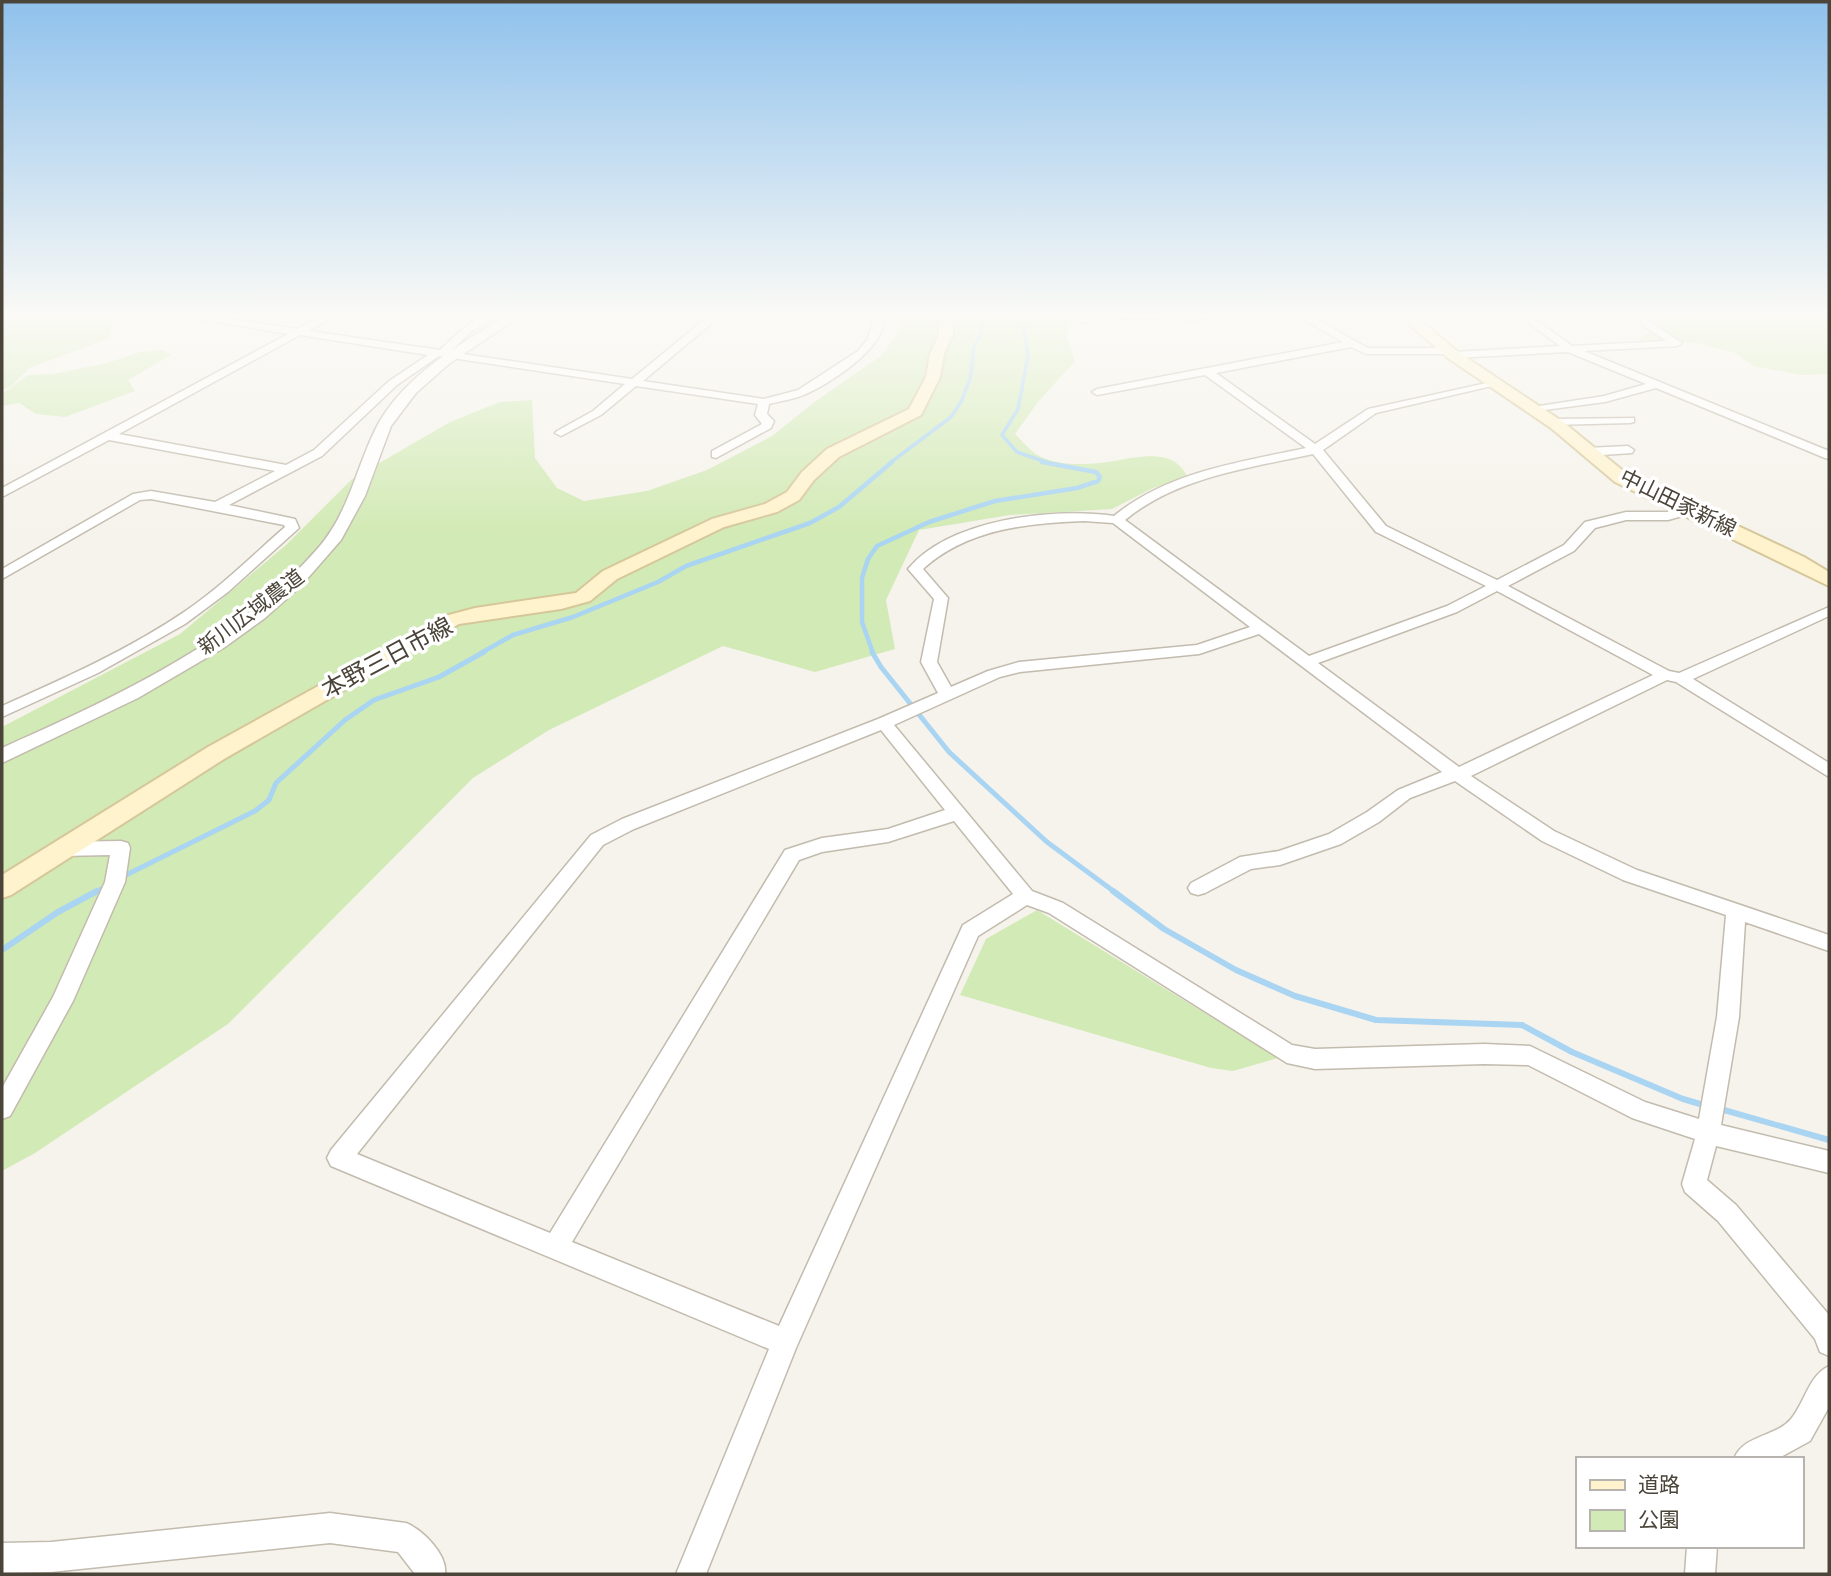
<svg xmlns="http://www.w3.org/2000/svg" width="1831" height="1576" font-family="Rubik,'Noto Sans JP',sans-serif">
  <rect width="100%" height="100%" fill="#f6f3ec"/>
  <path fill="#d2eab5" d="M 23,312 L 135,312 L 112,324 L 110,338 L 29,368 L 13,385 L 2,391 L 2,322 Z
    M 893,312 L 1074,312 L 1070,316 L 1067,337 L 1075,361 L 1038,402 L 1015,434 C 1022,441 1030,451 1039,456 C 1056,465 1081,465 1099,463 C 1127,461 1173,442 1188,478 L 1153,488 L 1112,509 L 1010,515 L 919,530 L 886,600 L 895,649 L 815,672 L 723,646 L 549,730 L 473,778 L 228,1024 L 35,1153 L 2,1171 L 2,727 L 180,634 L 286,545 L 352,479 L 450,422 L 500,402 L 532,400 L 535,458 L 557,488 L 584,501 L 647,491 L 707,470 L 772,436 L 816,401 L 882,355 L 902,327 Z
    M 1768,312 L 1829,312 L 1829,374 L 1802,375 L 1753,366 L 1735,353 L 1697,343 L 1638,340 L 1668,314 L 1729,321 L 1771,316 Z
    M 163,350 L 171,355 L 128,380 L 135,391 L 65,417 L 36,414 L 19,403 L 2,406 L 2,394 L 28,375 L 53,374 L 107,363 L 140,352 Z
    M 1037,910 L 1278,1058 L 1233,1071 L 1211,1068 L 960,995 L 986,939 Z"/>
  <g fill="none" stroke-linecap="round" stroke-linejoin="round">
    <path stroke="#a9d4f2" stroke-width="3.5" d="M 1029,312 L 1023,322 L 1028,356 L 1018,409 L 1002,435 L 1017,452 L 1049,463
      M 890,463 L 951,417 L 961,402 L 970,379 L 974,347 L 982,332 L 983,312"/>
    <path stroke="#a9d4f2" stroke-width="4.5" d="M 481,653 L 513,635 L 573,617 L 658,582 L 686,566 L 810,523 L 839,507 L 892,462
      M 873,653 L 862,622 L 862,578 L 868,559 L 877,546 L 929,522 L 995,501 L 1077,488 L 1098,481 L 1100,477 L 1096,472 L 1042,462"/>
    <path stroke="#a9d4f2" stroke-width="5" d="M 872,652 L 881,667 L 949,752 L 1047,842 L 1116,893
      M 120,878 L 255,811 L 269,800 L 276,783 L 345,720 L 374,700 L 439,677 L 484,652
      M 94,893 L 109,885"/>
    <path stroke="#a9d4f2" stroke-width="6" d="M 1113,891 L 1164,929 L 1236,970 L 1295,996 L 1376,1020 L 1522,1025 L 1572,1052 L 1683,1099 L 1707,1106
      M 2,950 L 58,912 L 97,891
      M 1717,1108 L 1829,1140"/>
    <g stroke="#c2bbae" stroke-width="3">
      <path id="minor" d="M 158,312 L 183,312 L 297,329 L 329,312 L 341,312 L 309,331 L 440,350 C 458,333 478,312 505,312 L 472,331 L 450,352 L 632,379 L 714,312 L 725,312 L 643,381 L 764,399 L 798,390 L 858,351 L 868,339 L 874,317 L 857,312 L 881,312 C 896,342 829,384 806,394 C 795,399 781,401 769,404 L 767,414 L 774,421 L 771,428 L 716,458 L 712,457 L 712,451 L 762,424 L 755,415 L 758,404 L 636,386 L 601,415 L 561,436 L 555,433 L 557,431 L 593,411 L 625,384 L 439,356 L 397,385 L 322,456 L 229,505 L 295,519 L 299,528 L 228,592 L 185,624 L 98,673 L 2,717 L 2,706 C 65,678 130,649 187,610 C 222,586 253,555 285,527 L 284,525 L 151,499 L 140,500 L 2,579 L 2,569 L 133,494 L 151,491 L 215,502 L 275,471 L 109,440 L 2,497 L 2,488 L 288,334 ZM 300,335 L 428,355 L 389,381 L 314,450 L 286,465 L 119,434 Z
        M 1088,312 L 1240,312 L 1196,320 L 1092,317 L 1087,322 L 1081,322 L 1082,314 Z
        M 1291,312 L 1303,312 L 1368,348 L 1448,348 L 1452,352 L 1560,346 L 1514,312 L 1525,312 L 1572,346 L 1666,341 L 1623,312 L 1635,312 L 1682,343 L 1677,346 L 1584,351 L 1829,451 L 1829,459 L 1825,458 L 1656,388 L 1605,402 L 1529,412 L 1527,410 L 1533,407 L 1604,396 L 1646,384 L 1568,352 L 1453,358 L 1449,354 L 1366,354 L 1351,347 L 1216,373 L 1315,444 L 1368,409 L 1496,381 L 1496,385 L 1376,413 L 1323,450 L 1386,526 L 1497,580 L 1564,545 L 1585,522 L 1626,512 L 1667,512 L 1693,507 L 1693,513 L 1668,520 L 1626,520 L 1595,528 L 1574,551 L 1508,586 L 1669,671 L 1679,673 L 1829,607 L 1829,616 L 1693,679 L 1829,763 L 1829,777 L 1676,682 L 1667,680 L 1471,776 L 1554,831 L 1637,870 L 1829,935 L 1829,951 L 1745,922 L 1739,1017 L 1721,1125 L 1829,1151 L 1829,1173 L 1716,1146 L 1707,1180 L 1736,1205 L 1829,1315 L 1829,1356 L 1820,1352 L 1815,1339 L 1718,1221 L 1685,1192 L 1682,1184 L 1695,1139 L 1632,1118 L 1528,1065 L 1484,1064 L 1315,1069 L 1287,1063 L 1049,913 L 1027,905 L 978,936 L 796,1348 L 706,1574 L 676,1574 L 769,1349 L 331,1166 L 327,1158 L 331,1150 L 591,835 L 622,819 L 878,719 L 938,693 L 921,662 L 934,599 L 908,569 C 949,519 1054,507 1114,516 C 1167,472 1240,462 1306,448 L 1205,375 L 1097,395 L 1092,392 L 1097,389 L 1343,342 ZM 1313,454 L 1376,532 L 1486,586 L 1447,606 L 1309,656 L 1125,520 C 1177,477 1249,468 1313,454 ZM 1084,521 L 1113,523 L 1250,627 L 1197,645 L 1019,662 L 988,671 L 951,687 L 937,662 L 948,598 L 923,569 C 967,529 1027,523 1084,521 ZM 1497,591 L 1653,675 L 1459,767 L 1318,663 L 1457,612 ZM 1259,634 L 1442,772 L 1398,790 L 1367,812 L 1329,834 L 1279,851 L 1240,857 L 1191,883 L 1188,888 L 1191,893 L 1198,895 L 1205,893 L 1251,869 L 1280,865 L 1341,844 L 1379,822 L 1410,798 L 1455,781 L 1542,841 L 1623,880 L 1726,915 L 1717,1017 L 1699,1119 L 1645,1102 L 1530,1046 L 1484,1044 L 1315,1049 L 1292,1045 L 1063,903 L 1032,891 L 894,725 L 1000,677 L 1020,672 L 1199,654 ZM 881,730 L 945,810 L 888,829 L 822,838 L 785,850 L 550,1233 L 357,1154 L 603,845 L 634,829 ZM 954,821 L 1013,894 L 963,925 L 779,1326 L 572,1242 L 799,860 L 822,852 L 888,842 Z
        M 1634,418 L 1634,422 L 1630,423 L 1552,425 L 1546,422 L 1552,419 Z
        M 1628,446 L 1634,450 L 1632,453 L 1587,456 L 1581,452 L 1587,448 Z
        M 121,841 L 128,843 L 130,848 L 125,882 L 73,1001 L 10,1116 L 2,1119 L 2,1088 L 53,997 L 105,882 L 110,855 L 60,856 L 53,854 L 51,849 L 53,844 L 60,842 Z
        M 1829,1366 L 1829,1407 L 1810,1441 L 1777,1459 L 1734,1459 C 1743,1435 1776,1437 1791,1419 C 1805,1402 1809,1375 1829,1366 Z
        M 330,1513 L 406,1523 C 423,1530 448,1555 445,1574 L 415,1574 L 398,1552 L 330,1543 L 51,1572 L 2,1573 L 2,1543 L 51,1542 Z
        M 1687,1546 L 1717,1546 L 1715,1574 L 1685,1574 Z"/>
    </g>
    <g stroke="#c2bbae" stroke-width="3">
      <path id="tertiary" d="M 513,312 L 527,312 L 450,363 L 416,393 L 391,426 L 365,496 L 341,540 L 300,587 L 265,618 L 225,647 L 138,698 L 2,763 L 2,748 C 115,697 236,643 319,547 C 349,512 356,468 376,428 C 404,374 464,342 513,312 Z"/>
    </g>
    <g stroke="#d6c79b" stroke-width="4">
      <path id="secondary" d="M 935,312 L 949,312 L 953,319 L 953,334 L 944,354 L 940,377 L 921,415 L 839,457 L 814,480 L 799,500 L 777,512 L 724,527 L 617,579 L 590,601 L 561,609 L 459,624 L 224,759 L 11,895 L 2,898 L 2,875 L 208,747 L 445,616 L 475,608 L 576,593 L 603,571 L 712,519 L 765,504 L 787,492 L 802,472 L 827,449 L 909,409 L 926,377 L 930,354 L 939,334 L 939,319 Z
        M 1395,312 L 1410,312 L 1458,352 L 1563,422 L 1627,474 L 1804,557 L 1829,572 L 1829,586 L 1615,482 L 1551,428 L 1448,358 Z"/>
    </g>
    <use href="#minor" fill="#fff" fill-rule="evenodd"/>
    <use href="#tertiary" fill="#fff" fill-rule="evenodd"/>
    <use href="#secondary" fill="#fff3cd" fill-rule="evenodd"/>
  </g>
  <linearGradient id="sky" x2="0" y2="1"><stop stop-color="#8fc1ec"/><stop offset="0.59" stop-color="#fbfaf6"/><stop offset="1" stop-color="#fbfaf6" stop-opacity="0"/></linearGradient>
  <rect width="1831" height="533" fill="url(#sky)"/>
  <g text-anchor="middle" stroke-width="7" stroke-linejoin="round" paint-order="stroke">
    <g font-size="21" fill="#4b4439" stroke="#fff">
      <text transform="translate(1678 503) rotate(26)" y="7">中山田家新線</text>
      <text transform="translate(251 612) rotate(-37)" y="7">新川広域農道</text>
    </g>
    <g font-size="24" fill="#4b4439" stroke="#fff">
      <text transform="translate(387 658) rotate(-28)" y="8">本野三日市線</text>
    </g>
  </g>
  <rect width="1831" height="1576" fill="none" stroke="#4b4439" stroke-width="7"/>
  <rect x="1576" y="1457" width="228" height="91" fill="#ffffff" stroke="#b7b4b0" stroke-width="2"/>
  <rect x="1590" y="1480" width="35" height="10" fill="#fff3cd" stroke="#b7b4b0" stroke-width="2"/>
  <text x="1638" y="1492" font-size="21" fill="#4b4439">道路</text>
  <rect x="1590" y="1510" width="35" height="21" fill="#d2eab5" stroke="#b7b4b0" stroke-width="2"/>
  <text x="1638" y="1527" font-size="21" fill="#4b4439">公園</text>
</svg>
